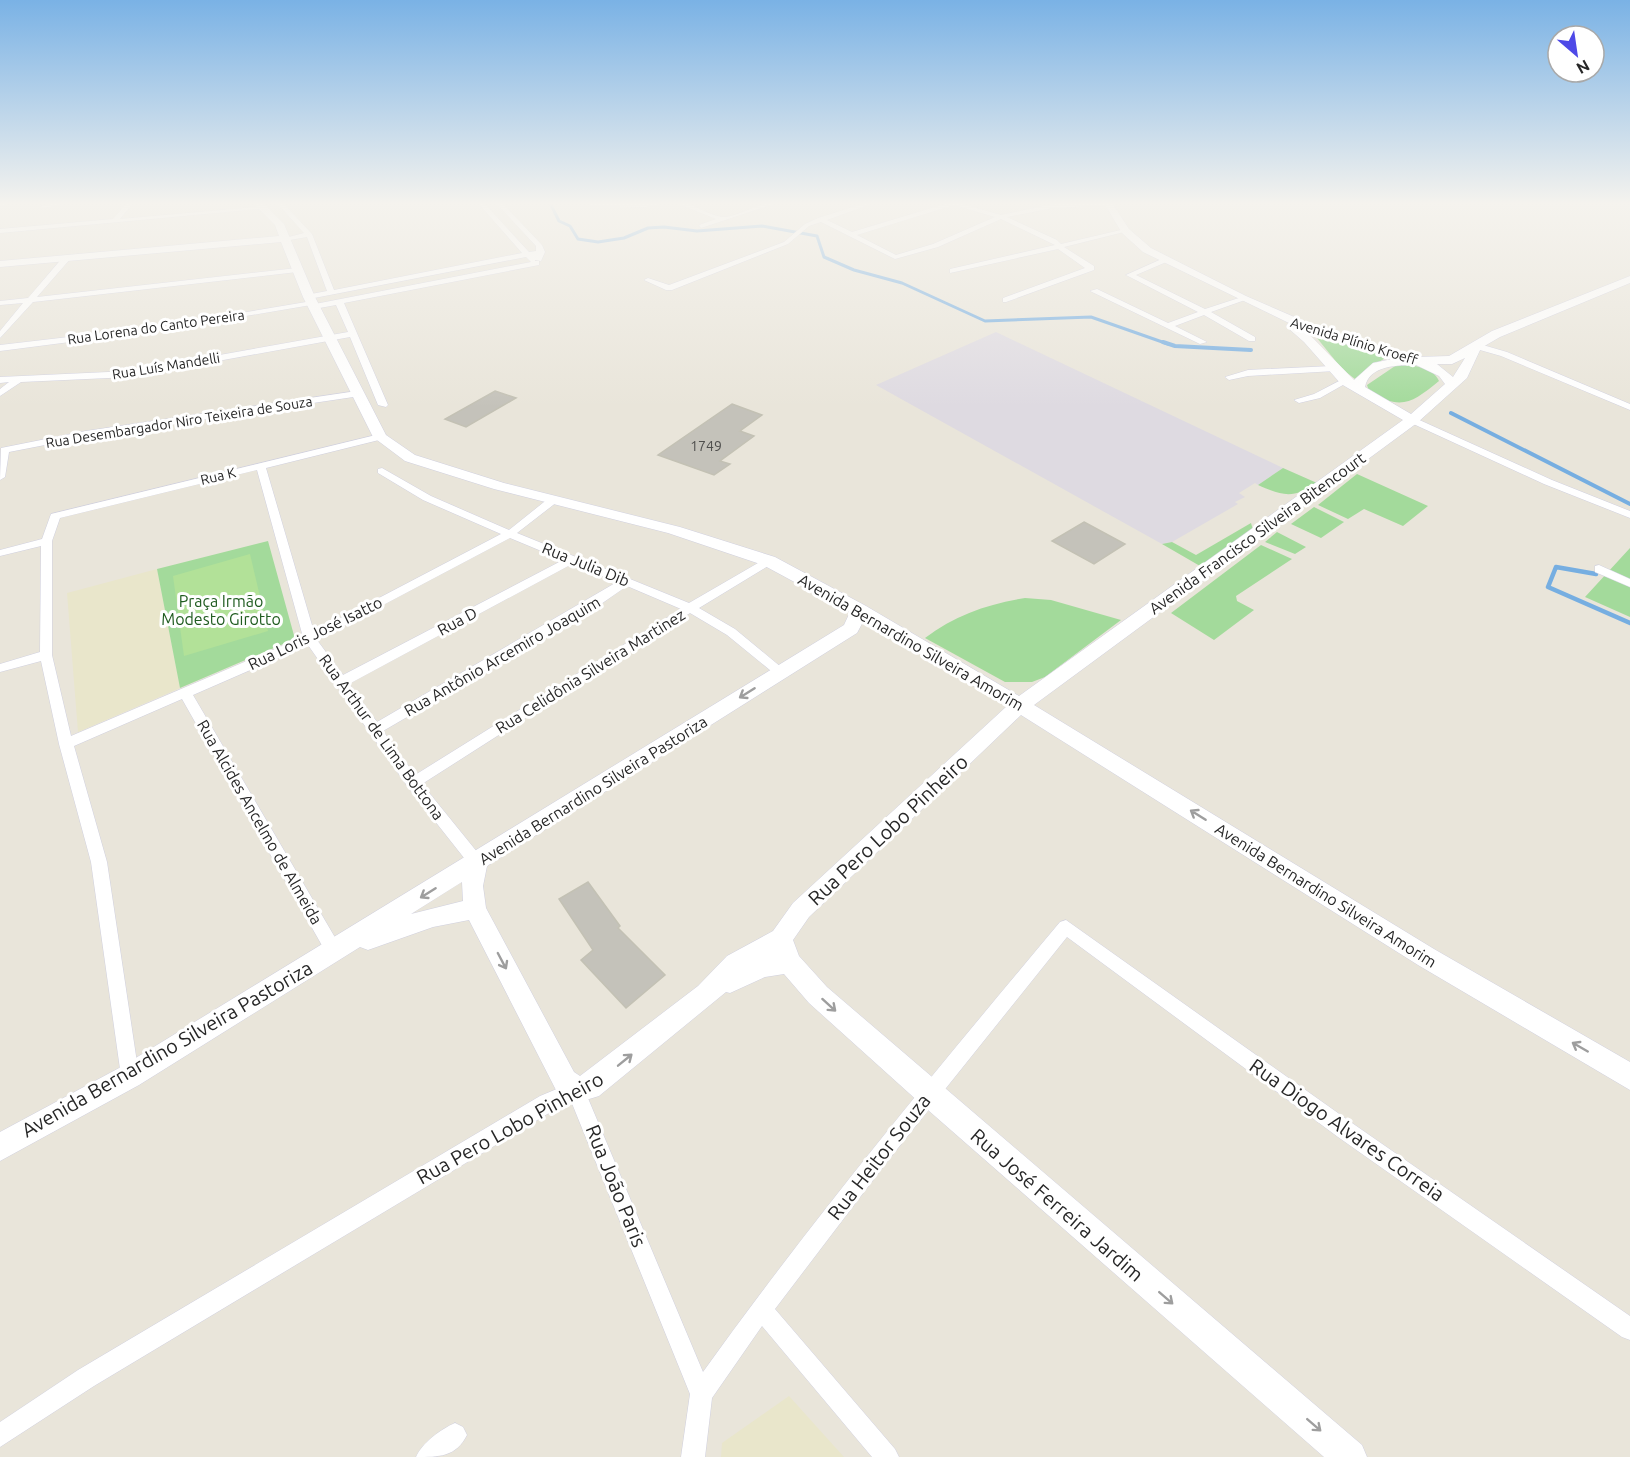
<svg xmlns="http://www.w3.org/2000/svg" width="1630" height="1457" font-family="Ubuntu,sans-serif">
  <rect width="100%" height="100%" fill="#e9e5da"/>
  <path fill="#dedae1" d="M 996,332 L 1283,468 L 1258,485 L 1255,483 L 1239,493 L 1245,497 L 1235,502 L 1238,504 L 1172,542 L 1162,544 L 876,385 Z"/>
  <path fill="#e9e6cb" d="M 157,569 L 180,688 L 78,732 L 67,593 Z
    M 789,1396 L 844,1457 L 721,1457 L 722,1443 Z"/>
  <path fill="#a3da9b" d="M 1317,338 L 1381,353 L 1385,358 L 1355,379 L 1342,369 Z
    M 1398,364 C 1413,365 1433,367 1439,381 C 1412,403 1401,411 1369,391 L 1367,385 Z
    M 1283,468 L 1317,483 C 1293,499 1283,496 1258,485 Z
    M 1357,474 L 1428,506 L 1403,526 L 1364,509 L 1348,519 L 1318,505 Z
    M 1314,507 L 1344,522 L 1321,538 L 1291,524 Z
    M 1251,523 L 1253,530 L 1200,566 L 1162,544 L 1172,542 L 1196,555 Z
    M 1277,532 L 1306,547 L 1295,554 L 1265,542 Z
    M 268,541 L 295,639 L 180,688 L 157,569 Z
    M 1261,545 L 1292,559 L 1236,596 L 1237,601 L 1254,610 L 1214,640 L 1171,613 Z
    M 1630,548 L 1630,617 L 1585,597 Z
    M 1025,598 L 1051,600 L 1121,620 L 1045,677 L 1032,682 L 1005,682 L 925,638 C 955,615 988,604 1025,598 Z"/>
  <path fill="#b2e198" d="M 250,554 L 268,631 L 184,656 L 173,576 Z"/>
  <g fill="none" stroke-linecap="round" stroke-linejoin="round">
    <path stroke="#76aee1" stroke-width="3" d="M 550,203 L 559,221 L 570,226 L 578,239 L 598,242 L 624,238 L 648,228 L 664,227 L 697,231 L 762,226 L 817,236 L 824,257 L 854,270 L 902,283 L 985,321 L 1091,317 L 1168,344"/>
    <path stroke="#76aee1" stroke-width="4" d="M 1163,342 L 1175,346 L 1251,350
      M 1451,413 L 1630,504"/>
    <path stroke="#76aee1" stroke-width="4.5" d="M 1596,574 L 1556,567 L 1548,587 L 1630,623"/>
  </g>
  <path fill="#c4c2ba" stroke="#c3c1b4" stroke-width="1.5" d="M 495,391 L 516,398 L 466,427 L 445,419 Z
    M 732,404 L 762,415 L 740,431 L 754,436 L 720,461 L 730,464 L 714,475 L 658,455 Z
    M 1084,522 L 1125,544 L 1094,564 L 1052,541 Z
    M 588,882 L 620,926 L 618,928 L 665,975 L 626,1008 L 581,960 L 593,950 L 559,899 Z"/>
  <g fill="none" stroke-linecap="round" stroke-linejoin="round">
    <g stroke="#d0d0df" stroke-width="1">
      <path id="street" d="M 55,203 L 68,203 L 44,208 L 41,206 Z
        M 127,203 L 133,203 L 120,219 L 266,206 L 269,208 L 0,233 L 0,229 L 113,219 Z
        M 277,203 L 283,203 L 312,234 L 334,290 L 522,253 L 478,203 L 484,203 L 529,252 L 536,251 L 536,246 L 496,203 L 502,203 L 542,245 L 545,252 L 541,261 L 535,260 L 535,261 L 539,261 L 539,265 L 344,303 L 388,405 L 386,407 L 378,405 L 350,337 L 130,377 L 21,382 L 0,396 L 0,389 L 9,382 L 0,383 L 0,377 L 130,371 L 348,332 L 336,305 L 314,309 L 311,309 L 311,305 L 163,330 L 0,351 L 0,345 L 163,326 L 312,301 L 315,301 L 315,304 L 531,262 L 526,257 L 309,299 L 305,297 L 306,295 L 327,291 L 307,237 L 284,241 L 281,239 L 304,233 Z
        M 590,203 L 667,203 L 645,207 L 588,206 Z
        M 676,203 C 692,201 706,215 722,217 C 737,218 759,201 777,203 L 701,228 L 699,225 L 716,219 Z
        M 866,203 L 874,203 L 827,220 L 852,232 L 948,203 L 959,203 L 1001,215 L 1053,204 L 1112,203 L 1109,205 L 1053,208 L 1007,217 L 1057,240 L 1061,244 L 1125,229 L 1128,231 L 1064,247 L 1094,266 L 1094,270 L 1006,302 L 1003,302 L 1003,298 L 1085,268 L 1058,249 L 950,273 L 950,269 L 1055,245 L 1001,219 L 938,247 L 895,259 L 821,222 L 809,226 L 788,244 L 672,290 L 666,290 L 644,280 L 648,278 L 669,285 L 784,242 L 805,224 L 818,218 ZM 954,205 L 995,217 L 933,244 L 896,255 L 857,235 Z
        M 64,256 L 71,258 L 37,297 L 297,268 L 301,270 L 297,272 L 33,302 L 0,338 L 0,331 L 23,303 L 0,305 L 0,301 L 28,298 Z
        M 1164,258 L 1171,260 L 1136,275 L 1205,309 L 1245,296 L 1245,300 L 1211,312 L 1255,337 L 1255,341 L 1249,341 L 1204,315 L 1175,326 L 1207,342 L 1200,344 L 1090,291 L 1097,289 L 1168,323 L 1198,312 L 1126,275 Z
        M 1476,343 L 1507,352 L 1630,404 L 1630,410 L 1501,356 L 1473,348 L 1473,344 Z
        M 1332,366 L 1335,367 L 1335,371 L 1248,376 L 1229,380 L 1225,377 L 1248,370 Z
        M 1343,379 L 1350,381 L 1320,398 L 1299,403 L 1294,400 L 1314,394 Z
        M 357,391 L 361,394 L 360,396 L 86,437 L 9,452 L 5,477 L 0,480 L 1,448 L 86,431 Z
        M 1409,418 L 1415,418 L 1552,480 L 1630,511 L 1630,518 L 1544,484 L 1409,422 Z
        M 380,434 L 383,435 L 383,439 L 266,468 L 314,632 L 501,534 L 423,500 L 378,473 L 378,469 L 382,468 L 431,496 L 509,530 L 549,498 L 557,498 L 557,502 L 517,533 L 689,603 L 765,559 L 773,559 L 773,563 L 699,608 L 735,629 L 787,672 L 786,675 L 776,675 L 727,635 L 690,613 L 422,784 L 482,858 L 485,863 L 482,868 L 477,869 L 472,868 L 408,787 L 308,645 L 193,695 L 340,946 L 342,951 L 340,956 L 334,958 L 328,956 L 182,699 L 74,746 L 107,862 L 139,1076 L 136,1082 L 130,1085 L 124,1082 L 121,1076 L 91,862 L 59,744 L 41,661 L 0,672 L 0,664 L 40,652 L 41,546 L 0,556 L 0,550 L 42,539 L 51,514 ZM 257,470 L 303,637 L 71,736 L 52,655 L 52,541 L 60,518 ZM 510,538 L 563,560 L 343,675 L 317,640 ZM 572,564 L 617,582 L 377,722 L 349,684 ZM 627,586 L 681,609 L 415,775 L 383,731 L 601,604 Z
        M 1599,565 L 1630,579 L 1630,587 L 1595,572 L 1595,566 Z
        M 1066,920 L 1352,1123 L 1630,1316 L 1630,1340 L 1622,1337 L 1338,1137 L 1067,937 L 886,1163 L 775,1309 L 895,1449 L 899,1457 L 872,1457 L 762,1326 L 712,1398 L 705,1457 L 681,1457 L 690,1394 L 571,1101 L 554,1110 L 94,1386 L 0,1447 L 0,1422 L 78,1370 L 540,1096 L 576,1081 L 582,1084 L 703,1372 C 814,1217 937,1069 1060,922 Z
        M 455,1423 L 463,1427 L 467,1435 C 456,1457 439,1457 416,1457 C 422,1443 441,1429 455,1423 Z"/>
    </g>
    <g stroke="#d0d0df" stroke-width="1">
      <path id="secondary" d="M 0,203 L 10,203 L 0,206 Z
        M 253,203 L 263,203 L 284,224 L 315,297 L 386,435 L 415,455 L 504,483 L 680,527 L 775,557 L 866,606 L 1019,696 L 1403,420 L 1341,384 L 1304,342 L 1288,328 L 1286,326 L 1289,323 L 1143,252 L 1122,233 L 1104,203 L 1112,203 L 1129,229 L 1151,248 L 1246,296 L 1322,329 L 1418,357 L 1449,356 L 1492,331 L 1630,276 L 1630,283 L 1500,337 L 1481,348 L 1467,378 L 1417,423 L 1034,705 L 1434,949 L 1630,1062 L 1630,1090 L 1418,965 L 1021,715 L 809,917 L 793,940 L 799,956 L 827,987 L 1362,1445 L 1367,1457 L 1324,1457 L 920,1103 L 809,1003 L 784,974 L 765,977 L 730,993 L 726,992 L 599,1096 L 576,1103 L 556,1090 L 469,920 L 433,927 L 368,950 L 360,947 L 139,1085 L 0,1161 L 0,1132 L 121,1067 L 844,625 L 850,612 L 763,565 L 668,533 L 494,489 L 405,461 L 373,437 L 303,297 L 281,242 L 0,267 L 0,261 L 279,236 L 275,225 ZM 1305,330 L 1314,335 L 1397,358 L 1373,363 L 1354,380 ZM 1465,358 L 1453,377 L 1437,364 L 1452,364 ZM 1416,365 L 1439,376 L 1445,384 L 1411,414 L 1365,387 C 1369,365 1399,365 1416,365 ZM 864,620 L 1007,706 L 793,903 L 773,931 L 727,956 L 698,986 L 580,1076 L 574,1072 L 486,908 L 483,886 L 487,866 L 857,633 ZM 462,882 L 463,901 L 411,914 Z"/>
    </g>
    <use href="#street" fill="#fff" fill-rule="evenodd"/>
    <use href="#secondary" fill="#fff" fill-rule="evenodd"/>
  </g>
  <defs><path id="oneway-shaft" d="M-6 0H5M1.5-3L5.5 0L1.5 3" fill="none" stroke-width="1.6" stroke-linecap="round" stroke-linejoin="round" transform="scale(1.5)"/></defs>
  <g stroke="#9e9e9e">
    <use href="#oneway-shaft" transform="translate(747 693) rotate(148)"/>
    <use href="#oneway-shaft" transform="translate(1198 815) rotate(-148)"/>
    <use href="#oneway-shaft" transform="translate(428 893) rotate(148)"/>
    <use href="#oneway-shaft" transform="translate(502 961) rotate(62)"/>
    <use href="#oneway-shaft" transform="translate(829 1005) rotate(42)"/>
    <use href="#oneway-shaft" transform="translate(1580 1047) rotate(-150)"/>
    <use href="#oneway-shaft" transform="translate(625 1060) rotate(-39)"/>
    <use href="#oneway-shaft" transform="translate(1166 1298) rotate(41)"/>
    <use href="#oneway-shaft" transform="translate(1314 1425) rotate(41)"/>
  </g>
  <linearGradient id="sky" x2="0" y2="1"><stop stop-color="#7ab2e5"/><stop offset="0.5" stop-color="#f5f3ee"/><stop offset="1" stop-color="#f5f3ee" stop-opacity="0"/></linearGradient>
  <rect width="1630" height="407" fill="url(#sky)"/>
  <g text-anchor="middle" stroke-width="6" stroke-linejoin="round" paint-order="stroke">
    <g font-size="14" fill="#272727" stroke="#fff">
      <text transform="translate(156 327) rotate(-8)" y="5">Rua Lorena do Canto Pereira</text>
      <text transform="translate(1354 341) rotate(17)" y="5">Avenida Plínio Kroeff</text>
      <text transform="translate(166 366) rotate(-9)" y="5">Rua Luís Mandelli</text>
      <text transform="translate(179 422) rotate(-9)" y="5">Rua Desembargador Niro Teixeira de Souza</text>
      <text transform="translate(218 476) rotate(-13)" y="5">Rua K</text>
    </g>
    <g font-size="14" fill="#4e4e4c">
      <text x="706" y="451">1749</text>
    </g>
    <g font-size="16" fill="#272727" stroke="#fff">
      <text transform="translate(1257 533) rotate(-36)" y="6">Avenida Francisco Silveira Bitencourt</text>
      <text transform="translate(586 564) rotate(22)" y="6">Rua Julia Dib</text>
      <text transform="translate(457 621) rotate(-28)" y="6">Rua D</text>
      <text transform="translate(315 633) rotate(-26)" y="6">Rua Loris José Isatto</text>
      <text transform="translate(911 642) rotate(30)" y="6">Avenida Bernardino Silveira Amorim</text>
      <text transform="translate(502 656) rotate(-30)" y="6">Rua Antônio Arcemiro Joaquim</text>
      <text transform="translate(590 671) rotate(-32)" y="6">Rua Celidônia Silveira Martinez</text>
      <text transform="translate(382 737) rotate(54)" y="6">Rua Arthur de Lima Bottona</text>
      <text transform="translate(593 790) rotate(-32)" y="6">Avenida Bernardino Silveira Pastoriza</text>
      <text transform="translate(260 822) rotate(60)" y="6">Rua Alcides Ancelmo de Almeida</text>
      <text transform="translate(1326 895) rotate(32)" y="6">Avenida Bernardino Silveira Amorim</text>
    </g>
    <g font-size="16" fill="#205c20" stroke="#fff">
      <text x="221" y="607">Praça Irmão<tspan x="221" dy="18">Modesto Girotto</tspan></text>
    </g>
    <g font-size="20" fill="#272727" stroke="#fff">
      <text transform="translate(888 830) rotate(-43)" y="7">Rua Pero Lobo Pinheiro</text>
      <text transform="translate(167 1049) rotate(-30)" y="7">Avenida Bernardino Silveira Pastoriza</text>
      <text transform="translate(510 1128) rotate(-29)" y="7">Rua Pero Lobo Pinheiro</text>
      <text transform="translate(1347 1130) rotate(35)" y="7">Rua Diogo Alvares Correia</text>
      <text transform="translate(879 1157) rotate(-52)" y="7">Rua Heitor Souza</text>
      <text transform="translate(616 1186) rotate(68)" y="7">Rua João Paris</text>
      <text transform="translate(1057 1205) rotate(41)" y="7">Rua José Ferreira Jardim</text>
    </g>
  </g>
  <g transform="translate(1576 54) rotate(151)"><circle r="28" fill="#ffffff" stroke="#a9a9a9" stroke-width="1.5"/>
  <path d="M0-4.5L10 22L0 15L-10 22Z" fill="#4e49e7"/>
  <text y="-9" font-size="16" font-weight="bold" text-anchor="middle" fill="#272727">N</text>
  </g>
</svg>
